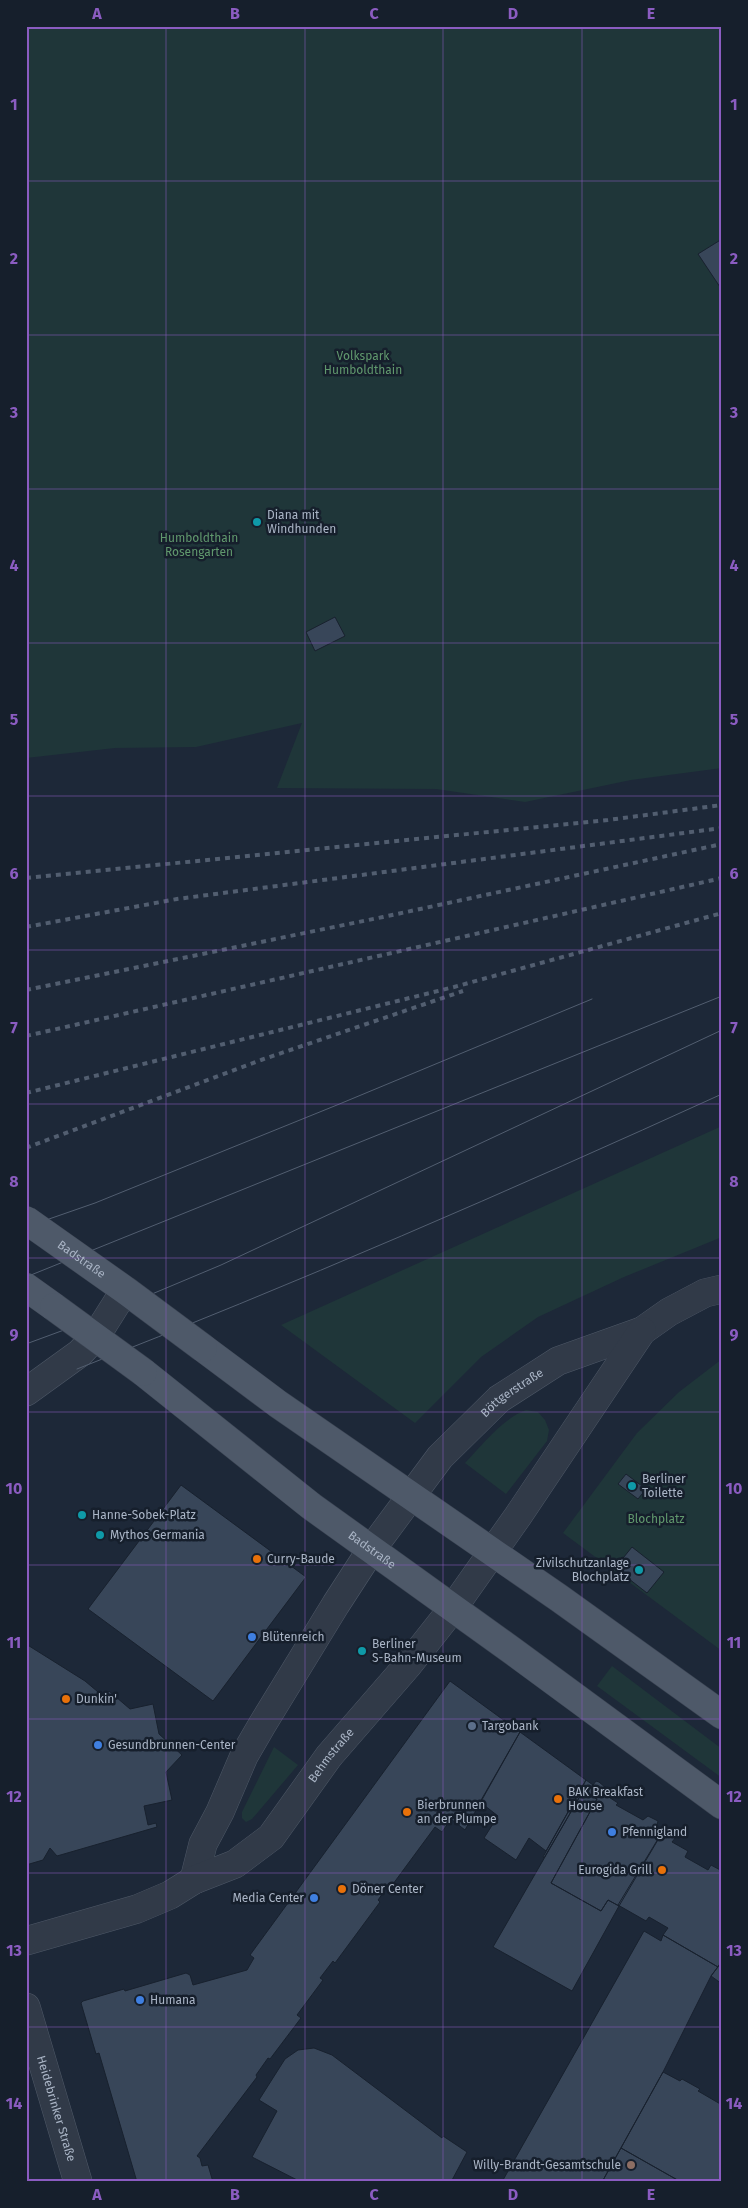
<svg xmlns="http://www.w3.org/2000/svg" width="748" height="2208" font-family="'Fira Sans',sans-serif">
  <rect width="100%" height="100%" fill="#1d2838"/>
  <path fill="#1f3639" d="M 26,26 L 722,26 L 722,768 L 631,780 L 525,802 L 436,789 L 277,788 L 302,723 L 196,747 L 115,748 L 26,758 Z
    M 722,1126 L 722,1237 L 624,1277 L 538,1317 L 481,1357 L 415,1423 L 281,1325 Z
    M 722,1359 L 722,1651 L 563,1533 L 637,1433 L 679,1392 Z
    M 526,1410 L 538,1412 L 545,1420 L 549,1430 L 547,1441 L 506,1494 L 465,1463 C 482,1445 502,1419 526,1410 Z
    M 612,1666 L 722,1749 L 722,1778 L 597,1686 Z
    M 274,1747 L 298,1765 L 252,1819 L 246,1822 L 242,1818 L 242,1812 Z"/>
  <path fill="#384659" stroke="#18212e" d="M 722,239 L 722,290 L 698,254 Z
    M 335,617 L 345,636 L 315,651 L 306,632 Z
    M 626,1474 L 646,1489 L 638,1499 L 618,1484 Z
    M 181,1485 L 306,1577 L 213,1701 L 88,1609 Z
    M 632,1547 L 664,1572 L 647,1593 L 615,1568 Z
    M 26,1644 L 85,1681 L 104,1697 L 109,1691 L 130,1709 L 153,1704 L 159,1734 L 182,1755 L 166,1772 L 172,1800 L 144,1806 L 148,1825 L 156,1823 L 157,1827 L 57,1856 L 50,1848 L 43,1860 L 26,1865 Z
    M 450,1681 L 520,1732 L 465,1830 L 451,1819 L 442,1832 L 435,1827 L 393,1884 L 391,1882 L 378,1900 L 380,1902 L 335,1963 L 333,1961 L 320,1978 L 323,1980 L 297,2015 L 301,2018 L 270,2059 L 268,2058 L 256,2075 L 257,2077 L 197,2156 L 200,2158 L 202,2166 L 208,2165 L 213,2182 L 137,2182 L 99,2053 L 96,2054 L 81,2003 L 83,2001 L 124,1989 L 125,1991 L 186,1973 L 190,1975 L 193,1985 L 247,1970 L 254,1958 L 250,1955 Z
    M 520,1732 L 586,1780 L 546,1851 L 529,1838 L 516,1860 L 484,1838 L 498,1816 L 480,1802 Z
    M 586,1780 L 593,1785 L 596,1781 L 599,1782 L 606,1788 L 604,1794 L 618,1803 L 616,1805 L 643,1820 L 648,1816 L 658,1821 L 656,1829 L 662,1833 L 619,1906 L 608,1900 L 601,1911 L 551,1883 L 597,1799 L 583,1791 L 544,1858 L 543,1857 Z
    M 583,1791 L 597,1799 L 551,1883 L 601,1911 L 608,1900 L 619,1906 L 572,1991 L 493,1947 Z
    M 664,1829 L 676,1837 L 672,1842 L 688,1851 L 685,1857 L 708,1870 L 711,1865 L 722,1871 L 722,1961 L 718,1967 L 663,1935 L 668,1928 L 649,1917 L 646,1921 L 618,1905 Z
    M 644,1931 L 661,1941 L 663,1935 L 718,1967 L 711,1976 L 663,2072 L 602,2182 L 506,2182 L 503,2180 Z
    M 722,1961 L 722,1984 L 711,1976 Z
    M 314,2048 L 332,2055 L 442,2138 L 443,2136 L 467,2152 L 451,2182 L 301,2182 L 252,2157 L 277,2111 L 259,2100 L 285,2059 L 298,2050 Z
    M 663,2072 L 680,2081 L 682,2079 L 700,2089 L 698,2091 L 722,2105 L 722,2182 L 681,2182 L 621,2148 Z
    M 621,2148 L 681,2182 L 602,2182 Z"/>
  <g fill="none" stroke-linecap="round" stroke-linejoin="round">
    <g stroke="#4e5867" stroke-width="29">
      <g id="minor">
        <path d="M 26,1392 L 80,1353 L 96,1336"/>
        <path id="s1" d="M 194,1880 L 203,1844 L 220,1812 L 244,1756 L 262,1725 L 336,1604 L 371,1550 L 440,1457 L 499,1399 L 558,1361 L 642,1331 L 669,1312 L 705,1293 L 722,1289"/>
        <path id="s2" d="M 26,1941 L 137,1909 L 170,1895 L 194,1880 L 235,1864 L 271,1837 L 329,1756 L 408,1665 L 453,1608 L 518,1516 L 642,1331"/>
        <path id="s3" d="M 26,2007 L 78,2182"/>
      </g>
    </g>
    <g stroke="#3a4352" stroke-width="29">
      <g id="major">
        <path d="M 26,1287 L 54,1307"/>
        <path d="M 203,1348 L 278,1404 L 559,1598 L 722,1715"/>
        <path id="s4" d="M 143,1372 L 311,1506 L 514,1652 L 722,1805"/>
      </g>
    </g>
    <use href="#minor" stroke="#313a48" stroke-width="28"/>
    <use href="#major" stroke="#4e5969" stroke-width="28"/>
    <path stroke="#525e70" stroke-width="1" d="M 26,1227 L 95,1203 L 337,1105 L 592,999
      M 26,1277 L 722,996
      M 26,1344 L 83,1323 L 221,1265 L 722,1030
      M 77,1369 C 295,1284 509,1191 722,1094"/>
    <path stroke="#525e70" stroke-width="4" stroke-dasharray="5 5" stroke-linecap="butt" d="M 26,878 L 608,820 L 722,805
      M 26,927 L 177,899 L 722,828
      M 26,990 L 383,917 L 722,844
      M 26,1036 L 722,878
      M 26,1093 L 454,987 L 722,913
      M 26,1148 L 261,1060 L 463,991"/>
    <g stroke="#4e5867" stroke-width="29" stroke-linecap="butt">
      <path id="minor-bridge" d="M 96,1336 L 125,1290"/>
    </g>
    <g stroke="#3a4352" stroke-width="29" stroke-linecap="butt">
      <g id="major-bridge">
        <path id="s5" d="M 26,1220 L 125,1290 L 203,1348"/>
        <path d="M 54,1307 L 143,1372"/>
      </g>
    </g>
    <use href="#minor-bridge" stroke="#313a48" stroke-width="28"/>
    <use href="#major-bridge" stroke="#4e5969" stroke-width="28"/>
  </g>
  <path fill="none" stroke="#8b5cc1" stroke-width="1" stroke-opacity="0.55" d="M 166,26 L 166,2182M 305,26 L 305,2182M 443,26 L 443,2182M 582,26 L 582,2182M 26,181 L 722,181M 26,335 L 722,335M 26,489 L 722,489M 26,643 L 722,643M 26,796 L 722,796M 26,950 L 722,950M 26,1104 L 722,1104M 26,1258 L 722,1258M 26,1412 L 722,1412M 26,1565 L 722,1565M 26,1719 L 722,1719M 26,1873 L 722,1873M 26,2027 L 722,2027"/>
  <g fill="#0f9aa8" stroke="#161f2c" stroke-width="2">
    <circle cx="257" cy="522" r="5"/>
    <circle cx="632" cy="1486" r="5"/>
    <circle cx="82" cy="1515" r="5"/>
    <circle cx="100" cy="1535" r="5"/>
    <circle cx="639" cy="1570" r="5"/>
    <circle cx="362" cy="1651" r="5"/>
  </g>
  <g fill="#e8710a" stroke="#161f2c" stroke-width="2">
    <circle cx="257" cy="1559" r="5"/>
    <circle cx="66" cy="1699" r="5"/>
    <circle cx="558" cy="1799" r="5"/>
    <circle cx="407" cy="1812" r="5"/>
    <circle cx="662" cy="1870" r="5"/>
    <circle cx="342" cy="1889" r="5"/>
  </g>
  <g fill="#3f7fe0" stroke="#161f2c" stroke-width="2">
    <circle cx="252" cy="1637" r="5"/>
    <circle cx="98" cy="1745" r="5"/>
    <circle cx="612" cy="1832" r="5"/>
    <circle cx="314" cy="1898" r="5"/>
    <circle cx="140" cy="2000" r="5"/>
  </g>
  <circle fill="#5c6f8a" stroke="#161f2c" stroke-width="2" cx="472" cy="1726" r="5"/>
  <circle fill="#8d6e63" stroke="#161f2c" stroke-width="2" cx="631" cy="2165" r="5"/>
  <g text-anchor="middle" stroke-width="5" stroke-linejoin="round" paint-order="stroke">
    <g font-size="12" fill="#60986d" stroke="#161f2c">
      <text x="363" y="360">Volkspark<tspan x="363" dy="14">Humboldthain</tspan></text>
      <text x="199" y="542">Humboldthain<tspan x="199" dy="14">Rosengarten</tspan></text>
      <text x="656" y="1523">Blochplatz</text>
    </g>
    <g font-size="12" fill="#aab5c6" stroke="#161f2c" text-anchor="start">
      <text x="267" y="519">Diana mit<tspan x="267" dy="14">Windhunden</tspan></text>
      <text x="642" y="1483">Berliner<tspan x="642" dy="14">Toilette</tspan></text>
      <text x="92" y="1519">Hanne-Sobek-Platz</text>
      <text x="110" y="1539">Mythos Germania</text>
      <text x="267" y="1563">Curry-Baude</text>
      <text x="629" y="1567" text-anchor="end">Zivilschutzanlage<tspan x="629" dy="14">Blochplatz</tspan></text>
      <text x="262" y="1641">Blütenreich</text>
      <text x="372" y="1648">Berliner<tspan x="372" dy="14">S-Bahn-Museum</tspan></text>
      <text x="76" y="1703">Dunkin'</text>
      <text x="482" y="1730">Targobank</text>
      <text x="108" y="1749">Gesundbrunnen-Center</text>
      <text x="568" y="1796">BAK Breakfast<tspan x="568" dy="14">House</tspan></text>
      <text x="417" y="1809">Bierbrunnen<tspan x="417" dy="14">an der Plumpe</tspan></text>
      <text x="622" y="1836">Pfennigland</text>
      <text x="652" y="1874" text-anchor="end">Eurogida Grill</text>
      <text x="352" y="1893">Döner Center</text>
      <text x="304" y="1902" text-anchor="end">Media Center</text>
      <text x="150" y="2004">Humana</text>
      <text x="621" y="2169" text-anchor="end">Willy-Brandt-Gesamtschule</text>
    </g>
    <g font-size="12" fill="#aab5c6" stroke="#161f2c">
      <text dy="4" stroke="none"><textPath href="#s5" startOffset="68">Badstraße</textPath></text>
      <text dy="4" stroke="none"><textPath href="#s1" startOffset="589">Böttgerstraße</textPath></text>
      <text dy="4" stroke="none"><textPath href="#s4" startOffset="290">Badstraße</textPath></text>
      <text dy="4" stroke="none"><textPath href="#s2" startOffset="370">Behmstraße</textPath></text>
      <text dy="4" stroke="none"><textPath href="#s3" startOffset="106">Heidebrinker Straße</textPath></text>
    </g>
  </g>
  <rect width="748" height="2208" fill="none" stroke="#161f2c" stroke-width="55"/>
  <rect x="28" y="28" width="692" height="2152" fill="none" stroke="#8b5cc1" stroke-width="2"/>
  <g font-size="16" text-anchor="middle" font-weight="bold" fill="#8b5cc1">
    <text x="97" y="19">A</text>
    <text x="235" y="19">B</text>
    <text x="374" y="19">C</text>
    <text x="513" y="19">D</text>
    <text x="651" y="19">E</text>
    <text x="14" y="110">1</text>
    <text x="734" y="110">1</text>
    <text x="14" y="264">2</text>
    <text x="734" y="264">2</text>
    <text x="14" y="418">3</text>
    <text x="734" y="418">3</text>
    <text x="14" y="571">4</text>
    <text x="734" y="571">4</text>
    <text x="14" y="725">5</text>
    <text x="734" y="725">5</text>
    <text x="14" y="879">6</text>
    <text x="734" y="879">6</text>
    <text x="14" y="1033">7</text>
    <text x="734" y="1033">7</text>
    <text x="14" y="1187">8</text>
    <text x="734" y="1187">8</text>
    <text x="14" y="1340">9</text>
    <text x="734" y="1340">9</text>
    <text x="14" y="1494">10</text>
    <text x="734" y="1494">10</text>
    <text x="14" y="1648">11</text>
    <text x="734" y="1648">11</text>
    <text x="14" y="1802">12</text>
    <text x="734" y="1802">12</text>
    <text x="14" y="1956">13</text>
    <text x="734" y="1956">13</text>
    <text x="14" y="2109">14</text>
    <text x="734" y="2109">14</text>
    <text x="97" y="2200">A</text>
    <text x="235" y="2200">B</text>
    <text x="374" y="2200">C</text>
    <text x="513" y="2200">D</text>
    <text x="651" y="2200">E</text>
  </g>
</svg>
